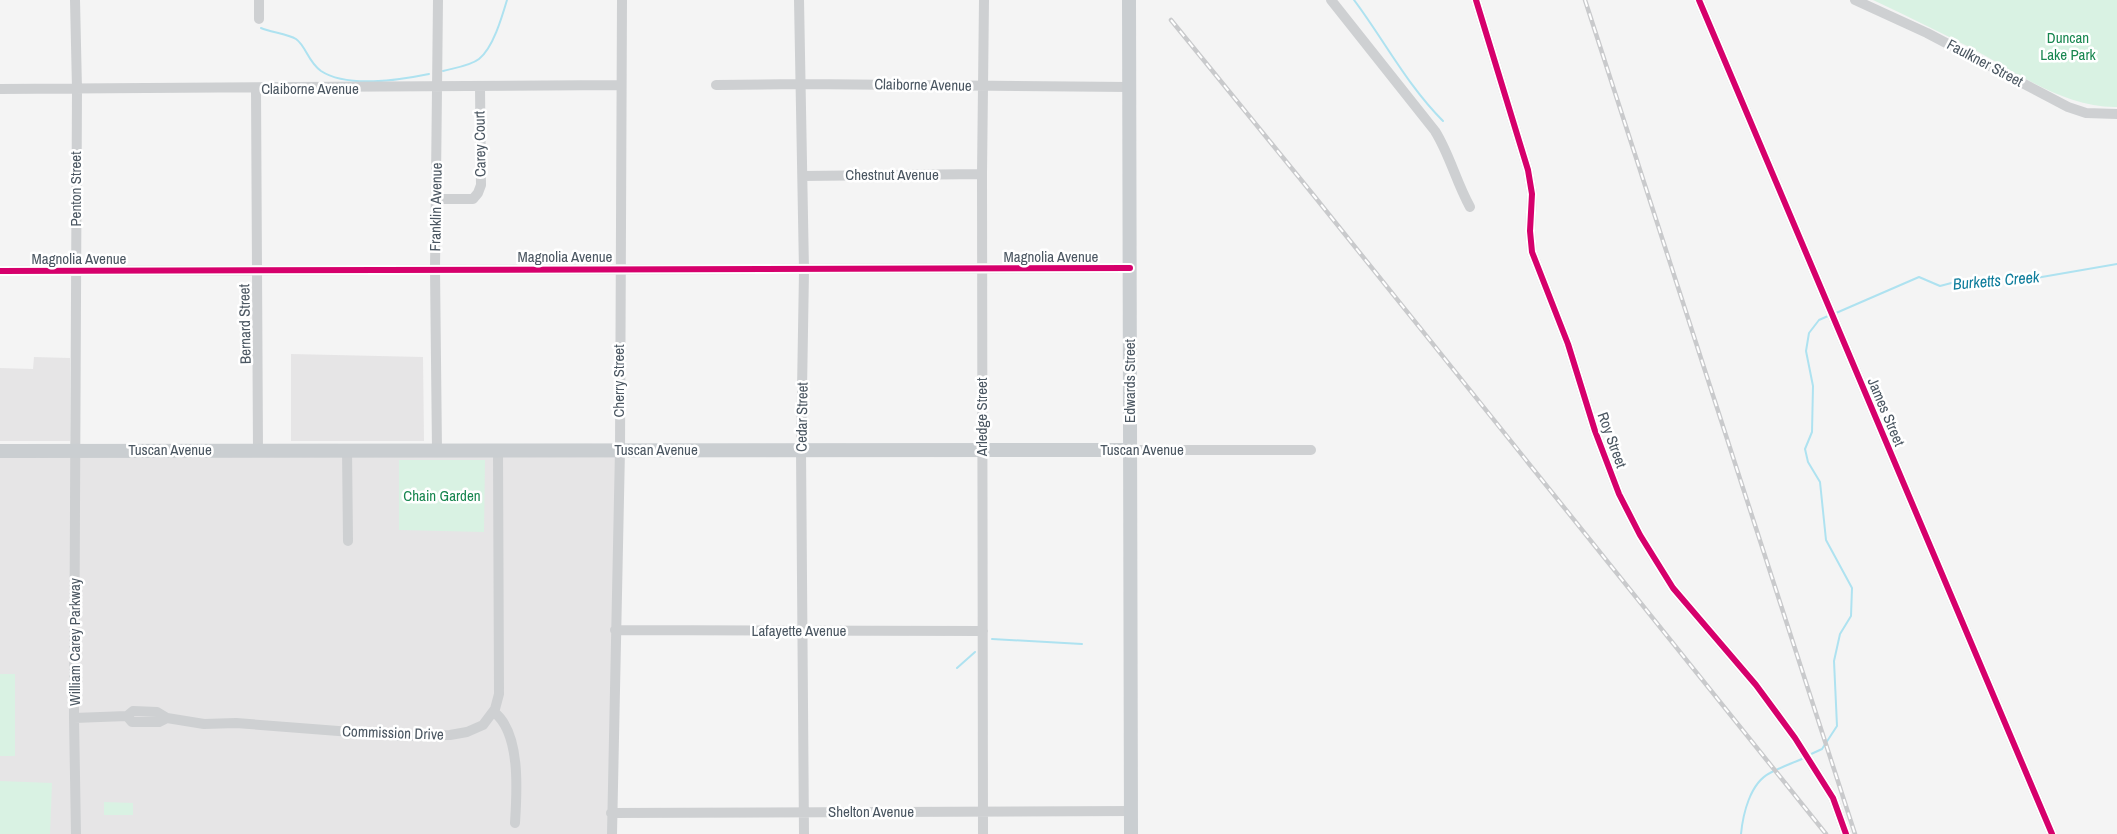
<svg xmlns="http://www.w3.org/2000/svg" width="2117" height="834" font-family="'Archivo Narrow',sans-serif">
  <rect width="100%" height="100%" fill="#f4f4f4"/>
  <path fill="#e6e5e6" d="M 291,354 L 423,357 L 424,441 L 291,441 Z
    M 34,357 L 70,358 L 70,441 L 0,441 L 0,368 L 33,369 Z
    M 620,450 L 612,834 L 0,834 L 0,451 Z"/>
  <path fill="#d9f2e3" d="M 1873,0 L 2117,0 L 2117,107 C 2065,108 2017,73 1973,49 C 1940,32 1907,16 1873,0 Z
    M 399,460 L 485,460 L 484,532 L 399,530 Z
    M 0,674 L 15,674 L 15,756 L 0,756 Z
    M 0,781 L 52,783 L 50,834 L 0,834 Z
    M 104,802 L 133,803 L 133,815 L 104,815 Z"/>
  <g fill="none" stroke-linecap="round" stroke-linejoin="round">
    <path stroke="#aee2f0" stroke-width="2" d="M 1354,0 C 1384,40 1407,85 1443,121
      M 261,28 C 270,32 288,34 296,39 C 306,46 308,62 321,71 C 347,88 400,80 429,74
      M 443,71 C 454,68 470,66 479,59 C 493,48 502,17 507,0
      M 1836,313 L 1919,277 L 1940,286 L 1959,281 L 2036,278 L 2117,264
      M 992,639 L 1082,644
      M 957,668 L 975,652
      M 1809,755 L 1822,749 L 1837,726 L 1834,661 L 1840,634 L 1851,616 L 1852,588 L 1826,540 L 1820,482 L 1808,462 L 1805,449 L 1812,432 L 1813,386 L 1806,351 L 1809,333 L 1819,320 L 1828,316
      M 1741,834 C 1743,814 1750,783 1770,773 C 1781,767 1793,763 1804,758"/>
    <path stroke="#ced0d2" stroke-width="10" d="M 75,0 L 77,89 L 74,718 L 76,834
      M 259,0 L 259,19
      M 799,0 L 804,271 L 801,450 L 804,834
      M 1331,0 L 1435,131 C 1450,155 1456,182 1470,207
      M 1476,0 L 1528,170 L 1532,194 L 1530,231 L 1532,252 L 1568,344 L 1595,431 L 1619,494 L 1640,535 L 1673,588 L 1756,685 L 1795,738 L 1833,798 L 1846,834
      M 1699,0 L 2052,834
      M 1855,0 L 1927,33 L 2068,107 L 2086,113 L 2117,114
      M 716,85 L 801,84 L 1129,87
      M 0,89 L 620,85
      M 256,89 L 258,450
      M 803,176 L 982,174
      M 436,199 L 473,199 L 478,193 L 481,185 L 480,87
      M 0,271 L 1130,268
      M 347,449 L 348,541
      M 1130,450 L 1311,450
      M 437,451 L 435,269 L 438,0
      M 615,630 L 983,631
      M 494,712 C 521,733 517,792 515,823
      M 127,716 L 132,722 L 159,722 L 167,718
      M 74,718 L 127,716 L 133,711 L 157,712 L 167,718 L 204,724 L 236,723 L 403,736 L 450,735 L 467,732 L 483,725 L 495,709 L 499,694 L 498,450
      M 611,813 L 1131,811
      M 612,834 L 620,450 L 622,0
      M 983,834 L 982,174 L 984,0"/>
    <path stroke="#caced1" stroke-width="14" d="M 1129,0 L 1131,834
      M 0,451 L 1130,450"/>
    <g stroke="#c9cacc" stroke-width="4.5">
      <path id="rail" d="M 1585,0 L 1855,834
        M 1171,20 L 1315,197 L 1826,834"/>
    </g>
    <use href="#rail" stroke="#fff" stroke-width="2" stroke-dasharray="7" stroke-linecap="butt"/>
    <g stroke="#fff" stroke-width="10">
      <path id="cycleway" d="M 1476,0 L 1528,170 L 1532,194 L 1530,231 L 1532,252 L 1568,344 L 1595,431 L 1619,494 L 1640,535 L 1673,588 L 1756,685 L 1795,738 L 1833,798 L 1846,834
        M 1699,0 L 2052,834
        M 0,271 L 1130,268"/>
    </g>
    <use href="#cycleway" stroke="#d6006c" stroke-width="6"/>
  </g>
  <g text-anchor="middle" stroke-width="5" stroke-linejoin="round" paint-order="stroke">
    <g font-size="15" fill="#17864f" stroke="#fff">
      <text x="2068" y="43">Duncan<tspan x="2068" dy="17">Lake Park</tspan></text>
      <text x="442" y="501">Chain Garden</text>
    </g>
    <g font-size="15" fill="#4a5661" stroke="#fff">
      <text transform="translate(1985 63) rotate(28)" y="5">Faulkner Street</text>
      <text transform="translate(923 85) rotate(1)" y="5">Claiborne Avenue</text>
      <text x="310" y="94">Claiborne Avenue</text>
      <text transform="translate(480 144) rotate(-91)" y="5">Carey Court</text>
      <text x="892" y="180">Chestnut Avenue</text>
      <text transform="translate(76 189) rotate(-90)" y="5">Penton Street</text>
      <text transform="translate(436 207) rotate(-89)" y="5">Franklin Avenue</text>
      <text x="565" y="262">Magnolia Avenue</text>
      <text x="1051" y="262">Magnolia Avenue</text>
      <text x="79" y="264">Magnolia Avenue</text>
      <text transform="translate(245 324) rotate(-91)" y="5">Bernard Street</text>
      <text transform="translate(619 381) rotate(-90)" y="5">Cherry Street</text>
      <text transform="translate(1130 381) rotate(-90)" y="5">Edwards Street</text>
      <text transform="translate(1886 412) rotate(67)" y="5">James Street</text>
      <text transform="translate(802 417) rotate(-89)" y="5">Cedar Street</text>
      <text transform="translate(982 417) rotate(-90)" y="5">Arledge Street</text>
      <text transform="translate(1612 440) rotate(70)" y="5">Roy Street</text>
      <text x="170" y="455">Tuscan Avenue</text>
      <text x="656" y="455">Tuscan Avenue</text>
      <text x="1142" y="455">Tuscan Avenue</text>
      <text x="799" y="636">Lafayette Avenue</text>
      <text transform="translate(75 642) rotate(-90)" y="5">William Carey Parkway</text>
      <text transform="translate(393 733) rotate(2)" y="5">Commission Drive</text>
      <text x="871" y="817">Shelton Avenue</text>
    </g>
    <g font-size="16" font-style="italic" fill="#0c7c9b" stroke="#fff">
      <text transform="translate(1996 280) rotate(-5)" y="6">Burketts Creek</text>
    </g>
  </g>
</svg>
